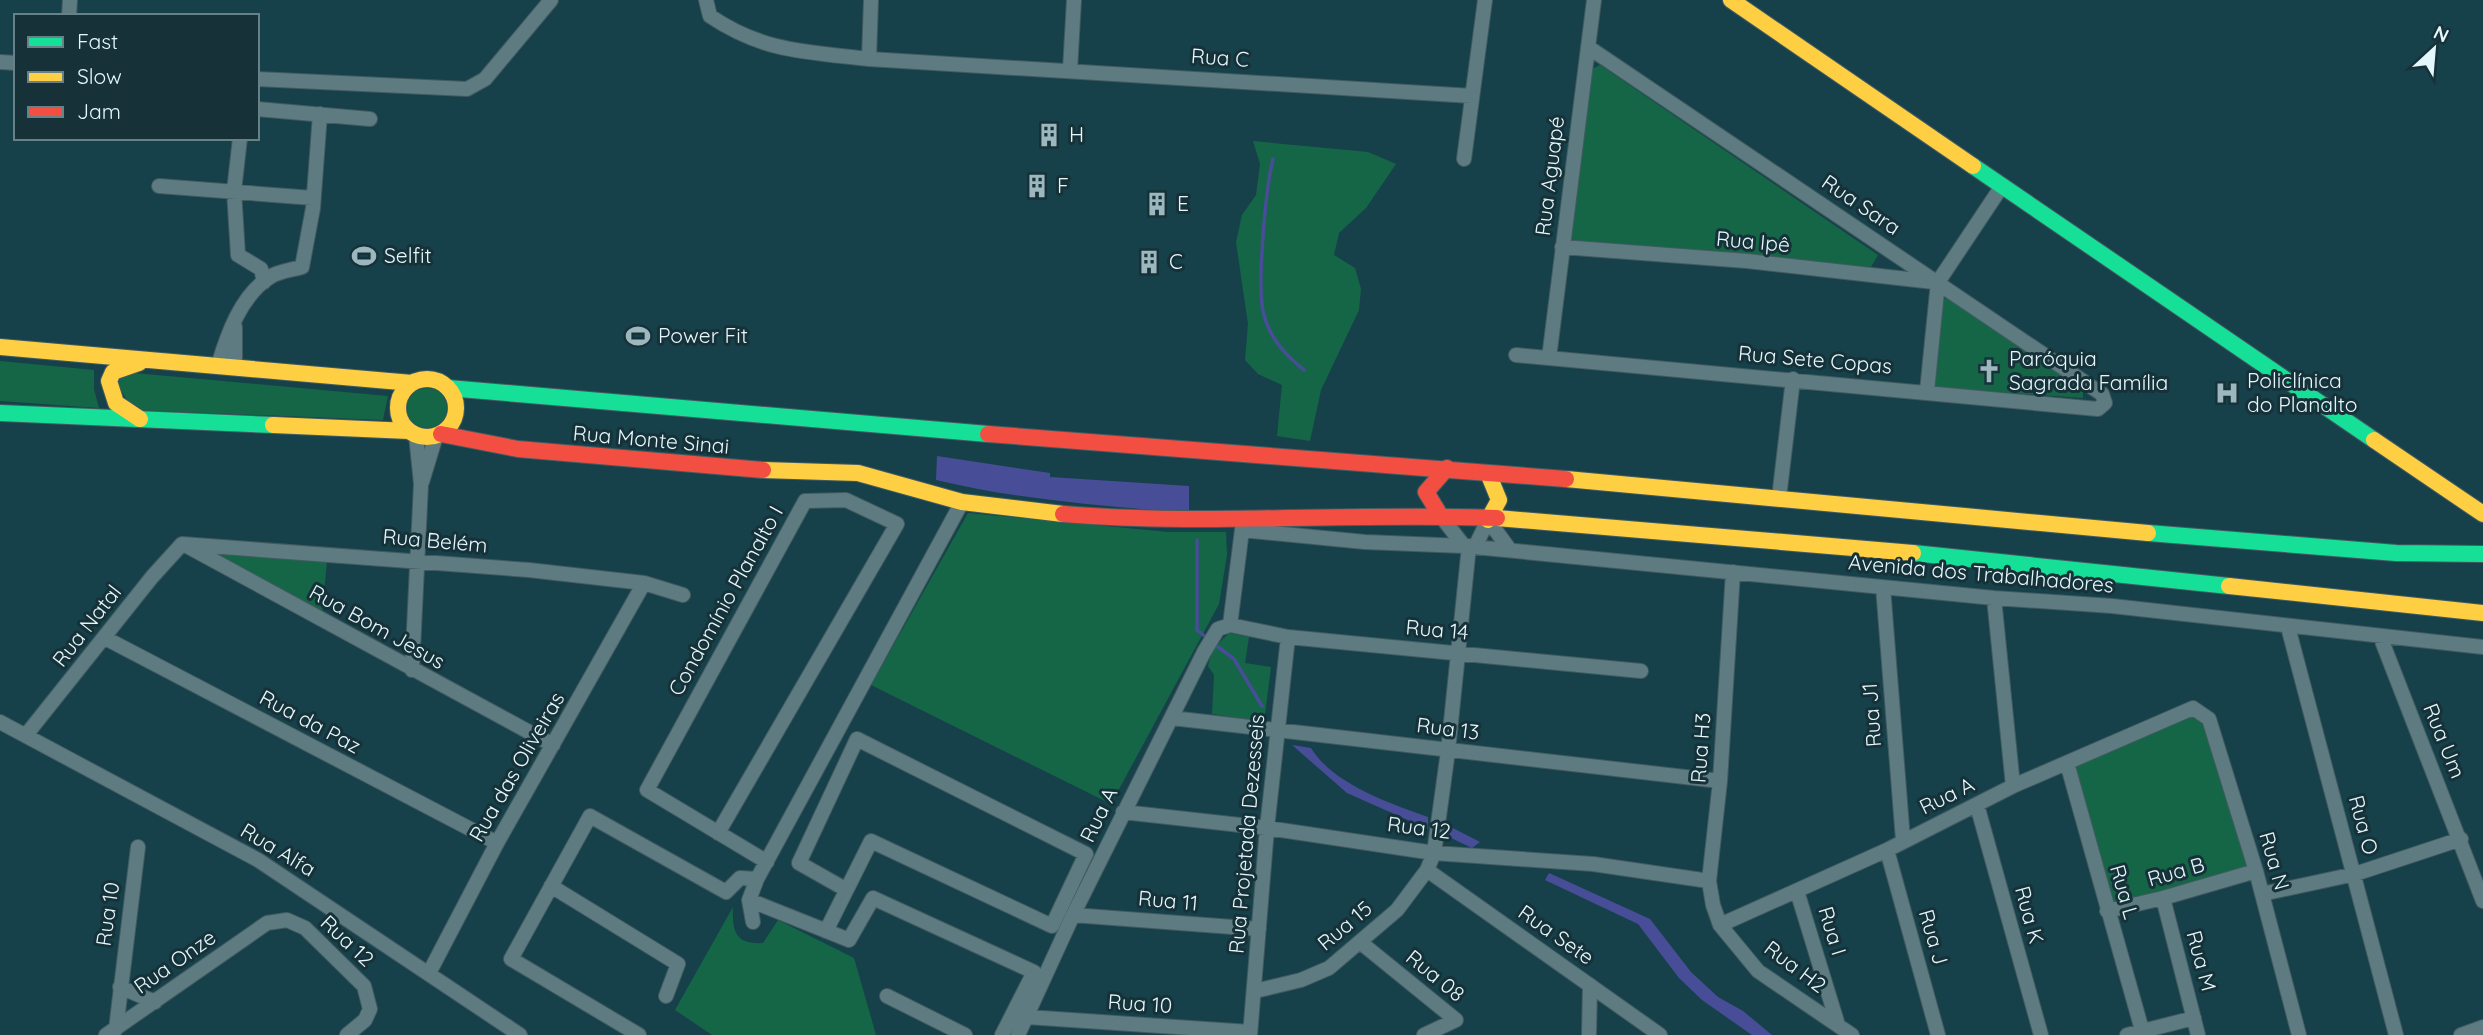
<svg xmlns="http://www.w3.org/2000/svg" width="2483" height="1035" font-family="Quicksand,sans-serif">
  <rect width="100%" height="100%" fill="#17414a"/>
  <path fill="#156647" d="M 1600,65 L 1878,255 L 1871,267 L 1568,240 L 1592,69 Z
    M 1253,141 L 1368,152 L 1396,164 L 1366,208 L 1339,233 L 1334,255 L 1355,268 L 1361,289 L 1359,310 L 1321,390 L 1310,441 L 1277,436 L 1282,385 L 1258,374 L 1245,360 L 1248,324 L 1236,242 L 1242,215 L 1256,195 L 1260,164 Z
    M 1947,298 L 2083,390 L 2083,398 L 1934,388 L 1942,300 Z
    M 0,361 L 94,370 L 94,389 L 99,408 L 0,401 Z
    M 123,372 L 388,396 L 383,420 L 133,410 L 116,382 Z
    M407 408a20 20 0 1 1 40 0a20 20 0 1 1-40 0Z
    M 968,513 L 1168,532 L 1226,532 L 1227,555 L 1219,604 L 1111,804 L 871,685 Z
    M 206,553 L 327,561 L 322,615 Z
    M 1229,633 L 1249,637 L 1245,663 L 1271,667 L 1264,722 L 1212,714 L 1214,675 L 1208,666 L 1212,650 Z
    M 2187,715 L 2203,723 L 2250,869 L 2110,906 L 2073,766 Z
    M 733,907 C 732,931 735,945 763,943 L 778,920 L 854,958 L 876,1035 L 712,1035 L 675,1010 Z"/>
  <path fill="#474e97" d="M 937,456 L 1050,473 L 1050,477 L 1189,486 L 1189,513 C 1105,506 1019,500 936,480 Z
    M 1292,745 L 1311,748 C 1333,784 1389,803 1428,817 L 1428,829 L 1347,793 Z
    M 1447,825 L 1480,842 L 1472,848 L 1445,835 Z
    M 1549,873 L 1650,919 L 1691,972 L 1718,997 L 1743,1011 L 1772,1035 L 1752,1035 L 1702,1000 L 1679,978 L 1638,924 L 1545,880 Z"/>
  <g fill="none" stroke-linecap="round" stroke-linejoin="round">
    <path stroke="#474e97" stroke-width="3.5" d="M 1273,159 C 1266,187 1256,289 1264,315 C 1270,339 1286,355 1304,370
      M 1197,540 L 1197,630 L 1207,638
      M 1213,643 L 1234,659 L 1262,706"/>
    <g stroke="#425b61" stroke-width="16">
      <path id="street" d="M 706,0 L 710,16 C 763,52 807,52 869,59 L 1472,96
        M 69,16 L 70,0
        M 869,59 L 871,0
        M 0,62 L 16,63
        M 1070,70 L 1074,0
        M 257,79 L 467,89 L 485,79 L 551,0
        M 257,109 L 370,119
        M 240,138 L 234,191 L 238,255 L 261,269 L 264,282
        M 1464,159 L 1485,0
        M 159,186 L 313,198
        M 1562,247 L 1747,261 L 1934,282
        M 1516,355 L 2098,409 L 2105,403 L 2102,394 L 1588,47
        M 1549,358 L 1594,0
        M 218,366 C 227,335 241,295 270,277 C 279,271 292,270 302,267 L 313,208 L 320,114
        M 235,367 L 235,327
        M 1927,391 L 1938,282 L 2002,186
        M 422,482 L 436,436
        M 1779,498 L 1793,379
        M 1440,515 L 1464,546
        M 1242,530 L 1365,542 L 1464,546 L 1994,598 L 2112,606 L 2483,647
        M 182,544 L 529,570 L 644,583 L 683,595
        M 187,546 L 553,745
        M 1475,547 L 1488,520 L 1510,550
        M 1733,572 L 1720,781 L 1709,881 L 1713,905 L 1720,925 L 1758,971 L 1852,1035
        M 1883,587 L 1903,840
        M 1994,598 L 2013,786
        M 1230,625 L 1288,637 L 1641,671
        M 1230,625 L 1243,522
        M 2288,627 L 2396,1035
        M 2380,636 L 2483,901
        M 105,638 L 497,843
        M 412,670 L 421,484 L 416,435
        M 1172,718 L 1720,781
        M 0,722 L 258,860 L 520,1035
        M 26,735 L 152,577 L 182,544
        M 2067,763 L 2142,1030
        M 1977,805 L 2041,1035
        M 1123,812 L 1267,828 L 1434,853 L 1593,864 L 1709,881
        M 718,833 L 897,524 L 846,500 L 805,501 L 647,790 L 767,862
        M 1887,850 L 1938,1035
        M 1427,870 L 1660,1035
        M 551,886 L 678,964 L 666,996
        M 1797,891 L 1838,1025
        M 2262,894 L 2355,874 L 2461,839
        M 2163,898 L 2198,1035
        M 749,900 L 849,940 L 873,898 L 1034,972 L 1002,1035
        M 2107,911 L 2163,898 L 2256,871
        M 1073,915 L 1259,929
        M 753,922 L 749,900 L 757,879 L 962,502
        M 1720,925 L 1887,850 L 2013,786 L 2193,708 L 2209,719 L 2256,871 L 2299,1035
        M 826,931 L 871,841 L 1052,926 L 1086,854 L 857,739 L 799,863 L 845,889
        M 1360,942 L 1456,1020 L 1424,1035
        M 429,973 L 497,843 L 644,583
        M 120,987 L 155,1002
        M 1255,991 L 1301,980 L 1329,968 L 1397,910 L 1427,870 L 1434,853 L 1448,751 L 1469,546
        M 887,996 L 965,1035
        M 1027,1017 L 1250,1032
        M 116,1029 L 138,847
        M 106,1035 L 267,923 L 287,920 L 305,928 L 364,986 L 370,1009 L 365,1020 L 347,1035
        M 639,1035 L 511,959 L 590,816 L 726,892 L 740,878 L 757,879
        M 1018,1035 L 1073,915 L 1204,652 L 1218,629 L 1230,625
        M 1250,1035 L 1267,828 L 1288,637
        M 1589,1035 L 1590,985
        M 2127,1035 L 2194,1018
        M 2461,1035 L 2483,1027"/>
    </g>
    <g stroke="#425b61" stroke-width="18">
      <path id="fast" d="M 1973,166 L 2374,440
        M 448,388 L 988,434
        M 0,413 L 273,425
        M 2148,533 L 2396,553 L 2483,554
        M 1913,553 L 2229,586"/>
    </g>
    <g stroke="#425b61" stroke-width="18">
      <path id="slow" d="M 1731,0 L 1973,166
        M 0,347 L 412,383
        M 139,363 L 113,372 L 109,381 L 116,403 L 140,419
        M398 408a29 29 0 1 1 58 0a29 29 0 1 1-58 0Z
        M 273,425 L 409,431
        M 2374,440 L 2483,514
        M 763,470 L 858,473 L 962,502 L 1063,514
        M 1488,473 L 1499,500 L 1488,520
        M 1566,479 L 2148,533
        M 1497,518 L 1913,553
        M 2229,586 L 2483,613"/>
    </g>
    <g stroke="#425b61" stroke-width="18">
      <path id="jam" d="M 441,434 L 518,449 L 763,470
        M 988,434 L 1566,479
        M 1063,514 C 1207,526 1352,512 1497,518
        M 1440,515 L 1426,492 L 1447,468"/>
    </g>
    <use href="#street" stroke="#5f7b82" stroke-width="14"/>
    <use href="#fast" stroke="#16e098" stroke-width="16"/>
    <use href="#slow" stroke="#ffcf43" stroke-width="16"/>
    <use href="#jam" stroke="#f24e42" stroke-width="16"/>
  </g>
  <defs>
    <g id="building-bare" transform="scale(1.89)"><path d="M-4-6H4V6H1V3H-1V6H-4ZM-2.5-4.3h1.7v1.8h-1.7ZM.8-4.3h1.7v1.8H.8ZM-2.5-1h1.7V.8h-1.7ZM.8-1h1.7V.8H.8Z" fill="#9cb7be" stroke="#163138" stroke-width="2.5" paint-order="stroke"/></g>
    <g id="stadium-bare" transform="scale(1.89)"><path d="M0-5a6.5 5 0 1 0 0 10a6.5 5 0 1 0 0-10ZM-3.5-1.8h7v3.6h-7Z" fill="#9cb7be" stroke="#163138" stroke-width="2.5" paint-order="stroke"/></g>
    <g id="church-bare" transform="scale(1.89)"><path d="M-1.2-6h2.4v3.5h3.3v2.4h-3.3V6h-2.4V-.1h-3.3v-2.4h3.3Z" fill="#9cb7be" stroke="#163138" stroke-width="2.5" paint-order="stroke"/></g>
    <g id="hospital-bare" transform="scale(1.89)"><path d="M-5-5h3v3.5h4V-5h3V5h-3V1.5h-4V5h-3Z" fill="#9cb7be" stroke="#163138" stroke-width="2.5" paint-order="stroke"/></g>
  </defs>
  <g fill-rule="evenodd">
    <use href="#building-bare" x="1049" y="135"/>
    <use href="#building-bare" x="1037" y="186"/>
    <use href="#building-bare" x="1157" y="204"/>
    <use href="#stadium-bare" x="364" y="256"/>
    <use href="#building-bare" x="1149" y="262"/>
    <use href="#stadium-bare" x="638" y="336"/>
    <use href="#church-bare" x="1989" y="371"/>
    <use href="#hospital-bare" x="2227" y="393"/>
  </g>
  <g text-anchor="middle" stroke-width="6" stroke-linejoin="round" paint-order="stroke">
    <g font-size="21" fill="#e4f7fd" stroke="#163138">
      <text transform="translate(1220 58) rotate(4)" y="7">Rua C</text>
      <text transform="translate(1550 176) rotate(-83)" y="7">Rua Aguapé</text>
      <text transform="translate(1861 205) rotate(34)" y="7">Rua Sara</text>
      <text transform="translate(1753 242) rotate(5)" y="7">Rua Ipê</text>
      <text transform="translate(1815 360) rotate(5)" y="7">Rua Sete Copas</text>
      <text transform="translate(651 440) rotate(5)" y="7">Rua Monte Sinai</text>
      <text transform="translate(435 541) rotate(5)" y="7">Rua Belém</text>
      <text transform="translate(1981 574) rotate(5)" y="7">Avenida dos Trabalhadores</text>
      <text transform="translate(726 601) rotate(-61)" y="7">Condomínio Planalto I</text>
      <text transform="translate(87 626) rotate(-52)" y="7">Rua Natal</text>
      <text transform="translate(377 627) rotate(29)" y="7">Rua Bom Jesus</text>
      <text transform="translate(1437 630) rotate(5)" y="7">Rua 14</text>
      <text transform="translate(1872 715) rotate(-94)" y="7">Rua J1</text>
      <text transform="translate(310 722) rotate(28)" y="7">Rua da Paz</text>
      <text transform="translate(1448 729) rotate(7)" y="7">Rua 13</text>
      <text transform="translate(2444 741) rotate(68)" y="7">Rua Um</text>
      <text transform="translate(1701 748) rotate(-86)" y="7">Rua H3</text>
      <text transform="translate(517 767) rotate(-60)" y="7">Rua das Oliveiras</text>
      <text transform="translate(1947 796) rotate(-26)" y="7">Rua A</text>
      <text transform="translate(1099 815) rotate(-64)" y="7">Rua A</text>
      <text transform="translate(2363 825) rotate(75)" y="7">Rua O</text>
      <text transform="translate(1419 828) rotate(7)" y="7">Rua 12</text>
      <text transform="translate(1247 834) rotate(-85)" y="7">Rua Projetada Dezesseis</text>
      <text transform="translate(278 850) rotate(31)" y="7">Rua Alfa</text>
      <text transform="translate(2274 861) rotate(74)" y="7">Rua N</text>
      <text transform="translate(2176 872) rotate(-16)" y="7">Rua B</text>
      <text transform="translate(2124 892) rotate(74)" y="7">Rua L</text>
      <text transform="translate(1168 901) rotate(5)" y="7">Rua 11</text>
      <text transform="translate(108 914) rotate(-82)" y="7">Rua 10</text>
      <text transform="translate(2029 915) rotate(75)" y="7">Rua K</text>
      <text transform="translate(1345 926) rotate(-40)" y="7">Rua 15</text>
      <text transform="translate(1832 931) rotate(73)" y="7">Rua I</text>
      <text transform="translate(1556 935) rotate(35)" y="7">Rua Sete</text>
      <text transform="translate(1933 937) rotate(74)" y="7">Rua J</text>
      <text transform="translate(347 941) rotate(43)" y="7">Rua 12</text>
      <text transform="translate(2201 961) rotate(75)" y="7">Rua M</text>
      <text transform="translate(175 962) rotate(-35)" y="7">Rua Onze</text>
      <text transform="translate(1795 967) rotate(37)" y="7">Rua H2</text>
      <text transform="translate(1435 976) rotate(39)" y="7">Rua 08</text>
      <text transform="translate(1140 1004) rotate(4)" y="7">Rua 10</text>
    </g>
    <g font-size="21" fill="#e4f7fd" stroke="#163138" text-anchor="start">
      <text x="1069" y="142">H</text>
      <text x="1057" y="193">F</text>
      <text x="1177" y="211">E</text>
      <text x="384" y="263">Selfit</text>
      <text x="1169" y="269">C</text>
      <text x="658" y="343">Power Fit</text>
      <text x="2009" y="366">Paróquia<tspan x="2009" dy="24">Sagrada Família</tspan></text>
      <text x="2247" y="388">Policlínica<tspan x="2247" dy="24">do Planalto</tspan></text>
    </g>
  </g>
  <rect x="14" y="14" width="245" height="126" fill="#163138" stroke="#688087" stroke-width="2"/>
  <rect x="28" y="37" width="35" height="10" fill="#16e098" stroke="#688087" stroke-width="2"/>
  <text x="77" y="49" font-size="21" fill="#e4f7fd">Fast</text>
  <rect x="28" y="72" width="35" height="10" fill="#ffcf43" stroke="#688087" stroke-width="2"/>
  <text x="77" y="84" font-size="21" fill="#e4f7fd">Slow</text>
  <rect x="28" y="107" width="35" height="10" fill="#f24e42" stroke="#688087" stroke-width="2"/>
  <text x="77" y="119" font-size="21" fill="#e4f7fd">Jam</text>
  <g transform="translate(2434 49) rotate(26)" stroke="#163138" stroke-width="5" paint-order="stroke">
  <path d="M0-5L12 26L0 18L-12 26Z" fill="#e4f7fd"/>
  <text y="-10" font-size="19" font-weight="bold" text-anchor="middle" fill="#e4f7fd">N</text>
  </g>
</svg>
